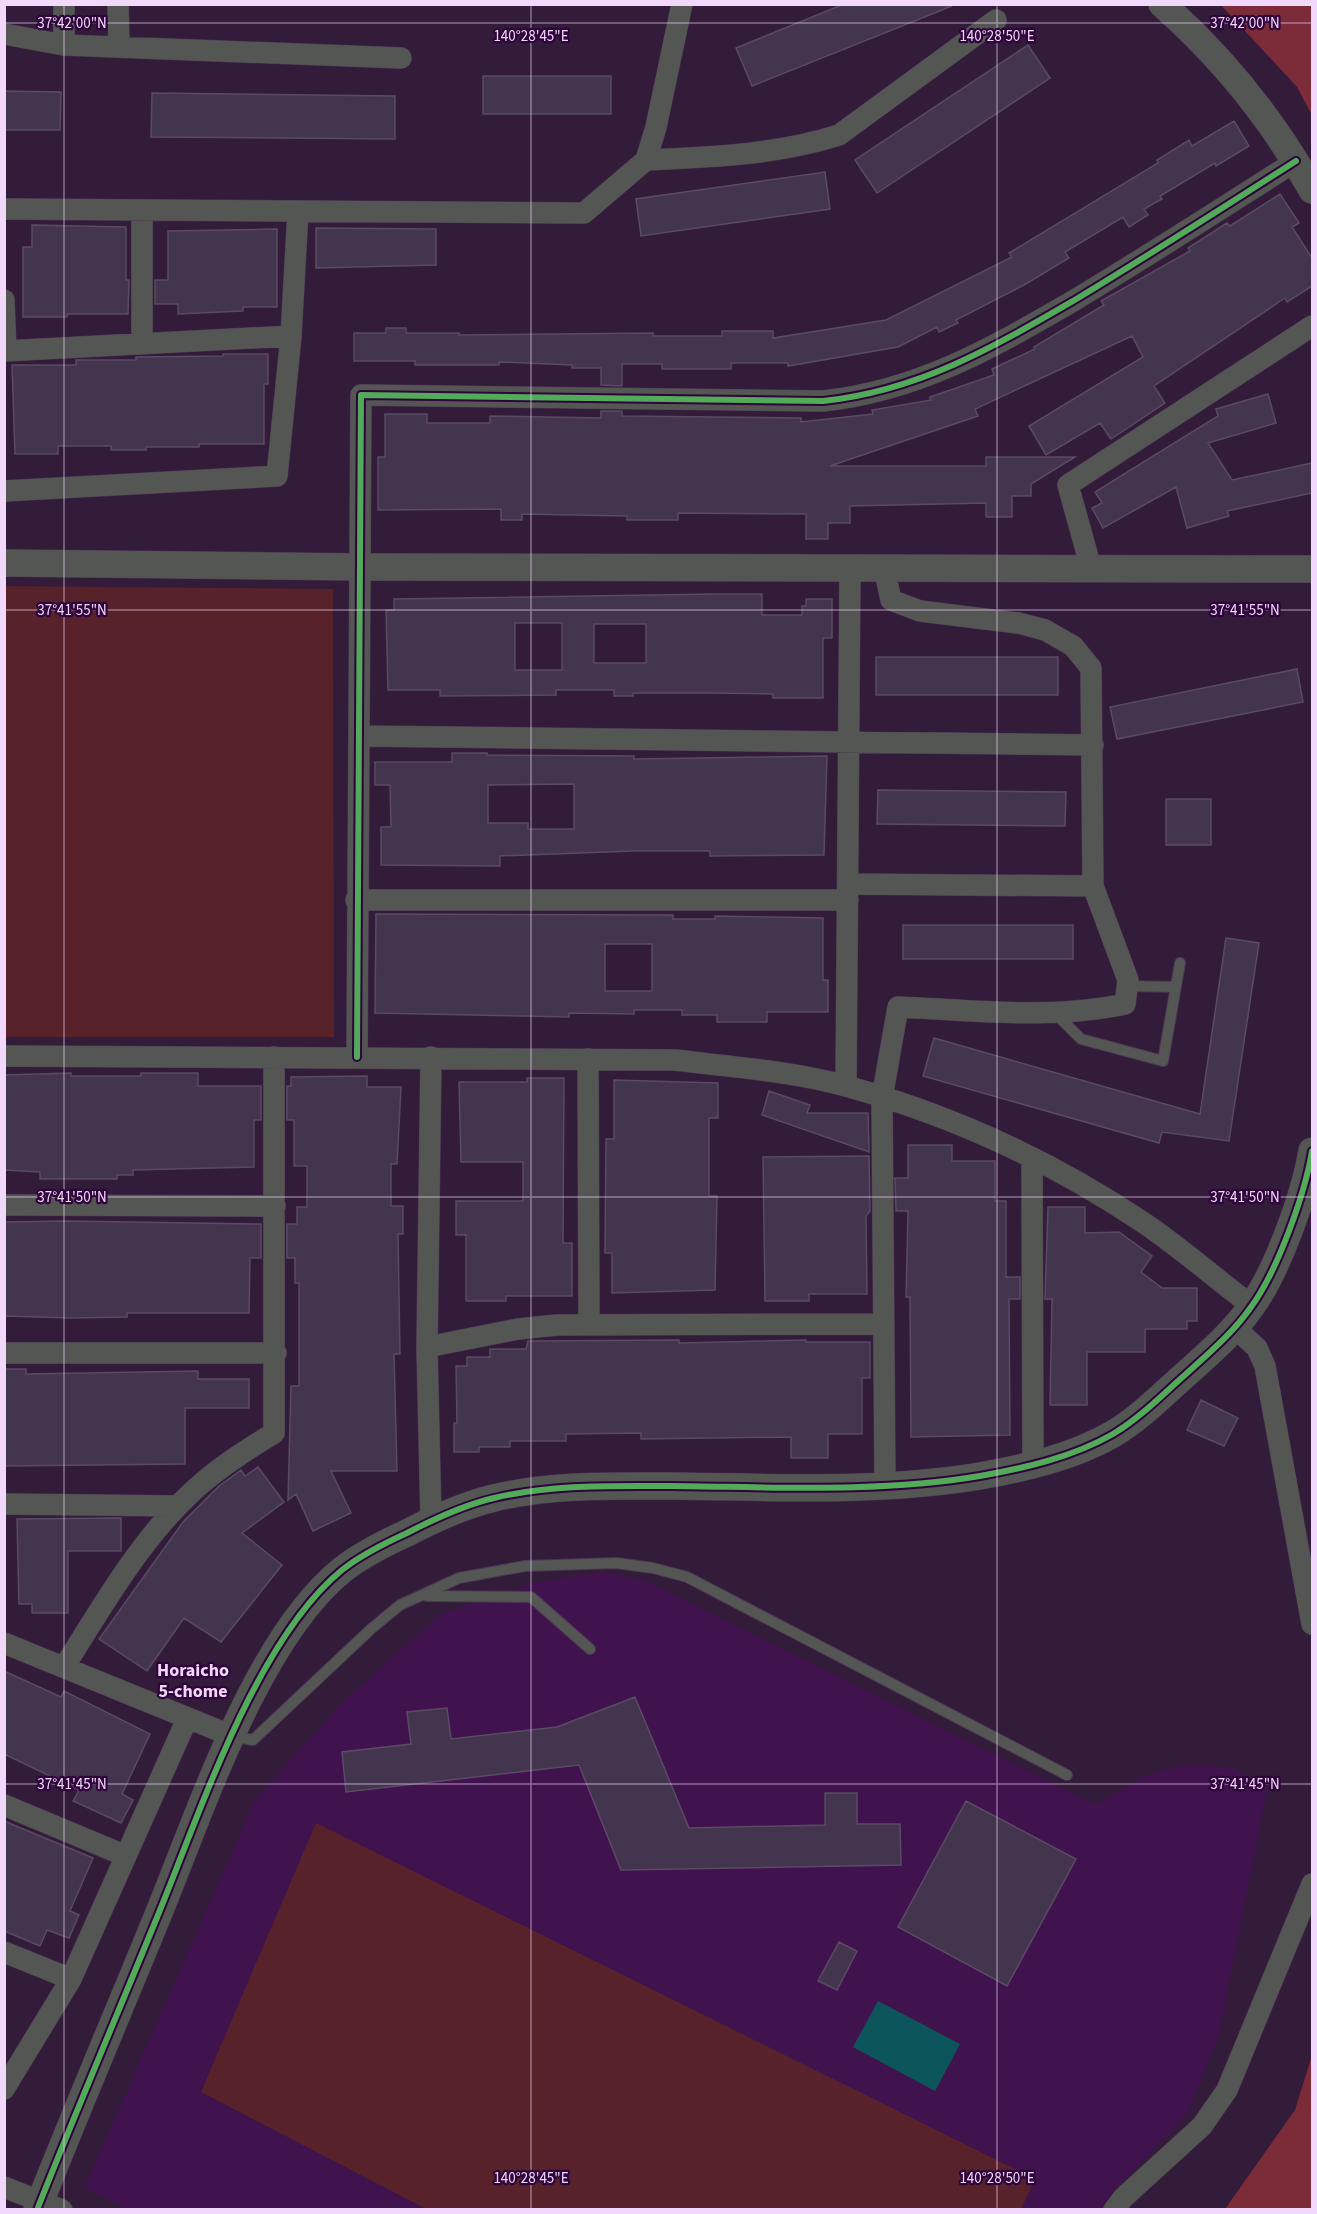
<svg xmlns="http://www.w3.org/2000/svg" width="1317" height="2214" font-family="'Source Sans 3',sans-serif">
  <rect width="100%" height="100%" fill="#331b3a"/>
  <path fill="#41134e" d="M 606,1572 L 646,1581 L 1096,1805 L 1146,1775 L 1188,1765 L 1235,1768 L 1267,1791 L 1220,2030 L 1189,2112 L 1112,2193 L 1100,2209 L 130,2210 L 84,2188 L 255,1800 L 342,1703 L 440,1615 L 539,1582 Z"/>
  <path fill="#58222b" d="M 5,586 L 333,589 L 334,1037 L 5,1037 Z
    M 316,1823 L 1035,2179 L 1021,2209 L 426,2209 L 201,2092 Z"/>
  <path fill="#7b2c38" d="M 1221,5 L 1312,5 L 1312,115 L 1297,87 Z
    M 1312,2055 L 1312,2209 L 1225,2209 L 1295,2110 Z"/>
  <path fill="#0c565b" d="M 878,2001 L 960,2044 L 935,2091 L 853,2047 Z"/>
  <path fill="#44354f" stroke="#5a4a65" stroke-width="1.5" fill-rule="evenodd" d="M 844,4 L 952,6 L 752,86 L 736,48 Z
    M 1028,45 L 1050,78 L 877,193 L 855,160 Z
    M 483,76 L 611,76 L 611,114 L 483,114 Z
    M 4,91 L 61,92 L 60,130 L 4,130 Z
    M 152,93 L 395,96 L 395,139 L 151,137 Z
    M 1234,121 L 1249,146 L 1216,166 L 1215,163 L 1160,196 L 1162,199 L 1144,209 L 1148,215 L 1129,227 L 1123,217 L 1065,252 L 1069,258 L 1024,285 L 956,320 L 958,323 L 939,332 L 937,327 L 898,347 L 788,366 L 788,363 L 731,363 L 731,369 L 662,369 L 662,364 L 622,364 L 622,386 L 601,385 L 601,368 L 572,368 L 572,365 L 499,362 L 499,365 L 415,365 L 415,361 L 354,361 L 354,333 L 386,333 L 386,328 L 406,328 L 406,333 L 459,333 L 459,335 L 653,333 L 653,336 L 722,336 L 722,331 L 773,331 L 773,338 L 886,320 L 1012,257 L 1009,253 L 1158,163 L 1157,160 L 1189,140 L 1192,146 Z
    M 825,172 L 830,209 L 641,236 L 636,199 Z
    M 1280,194 L 1299,223 L 1292,227 L 1312,258 L 1312,286 L 1287,302 L 1285,298 L 1154,386 L 1165,403 L 1111,439 L 1100,423 L 1046,455 L 1029,426 L 1143,357 L 1132,336 L 975,409 L 978,416 L 830,466 L 986,466 L 986,457 L 1075,457 L 1031,484 L 1031,496 L 1012,496 L 1012,517 L 986,517 L 986,503 L 850,506 L 850,523 L 828,523 L 828,539 L 806,539 L 806,514 L 678,513 L 678,520 L 627,520 L 627,516 L 522,514 L 522,520 L 501,520 L 501,509 L 378,510 L 378,457 L 385,457 L 385,414 L 427,414 L 427,423 L 490,423 L 490,416 L 601,418 L 601,411 L 622,411 L 622,416 L 801,418 L 801,422 L 873,414 L 872,410 L 931,400 L 930,397 L 994,375 L 992,369 L 1035,349 L 1034,347 L 1104,305 L 1101,301 L 1190,251 L 1188,248 L 1227,223 L 1230,226 Z
    M 32,225 L 126,227 L 126,280 L 129,280 L 128,314 L 67,314 L 67,317 L 23,317 L 23,247 L 32,247 Z
    M 316,228 L 436,229 L 436,265 L 316,268 Z
    M 277,229 L 277,307 L 243,307 L 243,311 L 178,314 L 178,304 L 155,304 L 155,280 L 168,280 L 168,231 Z
    M 223,354 L 268,354 L 268,384 L 264,384 L 264,444 L 199,444 L 199,447 L 146,447 L 146,450 L 111,450 L 111,446 L 58,446 L 58,454 L 15,454 L 12,365 L 76,365 L 76,360 L 136,360 L 136,357 L 223,356 Z
    M 1268,394 L 1276,423 L 1208,443 L 1232,480 L 1312,463 L 1312,493 L 1227,511 L 1229,516 L 1187,528 L 1176,487 L 1103,528 L 1092,508 L 1102,503 L 1095,492 L 1218,416 L 1216,409 Z
    M 716,594 L 762,594 L 762,615 L 802,615 L 802,606 L 806,606 L 806,599 L 832,599 L 832,638 L 823,638 L 823,698 L 773,698 L 773,694 L 711,693 L 633,693 L 633,696 L 614,696 L 614,690 L 556,690 L 556,695 L 440,696 L 440,690 L 388,690 L 386,610 L 394,610 L 394,599 ZM 515,623 L 562,623 L 562,670 L 515,670 ZM 594,624 L 646,624 L 646,663 L 594,663 Z
    M 876,657 L 1058,657 L 1058,695 L 876,695 Z
    M 1297,669 L 1303,702 L 1117,739 L 1110,707 Z
    M 452,753 L 487,753 L 487,755 L 634,756 L 634,759 L 827,756 L 824,855 L 710,856 L 710,851 L 633,851 L 500,856 L 500,866 L 381,865 L 381,827 L 391,827 L 390,785 L 375,785 L 375,762 L 452,762 ZM 574,784 L 574,829 L 528,829 L 528,823 L 488,823 L 488,785 Z
    M 878,790 L 1066,792 L 1065,826 L 877,824 Z
    M 1166,799 L 1211,799 L 1211,845 L 1166,845 Z
    M 376,914 L 673,915 L 673,919 L 715,919 L 715,916 L 823,918 L 823,980 L 828,980 L 828,1012 L 767,1012 L 767,1022 L 717,1022 L 717,1015 L 682,1015 L 682,1010 L 634,1010 L 634,1014 L 569,1013 L 569,1017 L 375,1013 ZM 605,944 L 652,944 L 652,991 L 605,991 Z
    M 903,925 L 1073,925 L 1073,959 L 903,959 Z
    M 1226,938 L 1259,943 L 1229,1141 L 1162,1132 L 1159,1143 L 923,1076 L 934,1038 L 1200,1114 Z
    M 71,1073 L 71,1076 L 141,1076 L 141,1073 L 198,1073 L 198,1086 L 261,1086 L 261,1120 L 254,1120 L 254,1167 L 133,1170 L 133,1175 L 117,1175 L 117,1179 L 40,1179 L 40,1172 L 4,1170 L 4,1075 Z
    M 367,1076 L 367,1087 L 401,1087 L 397,1164 L 391,1164 L 391,1206 L 403,1206 L 403,1234 L 398,1234 L 400,1354 L 394,1354 L 397,1471 L 331,1471 L 351,1513 L 313,1531 L 296,1494 L 288,1500 L 291,1386 L 299,1386 L 299,1283 L 295,1283 L 295,1258 L 287,1258 L 287,1224 L 297,1224 L 297,1207 L 307,1207 L 307,1166 L 294,1166 L 294,1120 L 287,1120 L 287,1086 L 291,1086 L 291,1077 Z
    M 527,1078 L 564,1078 L 563,1243 L 572,1243 L 572,1296 L 506,1296 L 506,1301 L 466,1301 L 466,1235 L 456,1235 L 456,1201 L 523,1201 L 523,1162 L 461,1162 L 459,1082 L 527,1082 Z
    M 614,1080 L 718,1083 L 718,1118 L 709,1118 L 709,1196 L 717,1196 L 715,1290 L 612,1293 L 612,1253 L 605,1253 L 606,1139 L 614,1139 Z
    M 769,1091 L 810,1105 L 807,1113 L 868,1113 L 869,1152 L 762,1115 Z
    M 908,1145 L 952,1145 L 952,1161 L 995,1161 L 995,1201 L 1006,1201 L 1006,1277 L 1020,1277 L 1020,1299 L 1009,1299 L 1010,1435 L 911,1437 L 910,1297 L 906,1297 L 908,1211 L 896,1211 L 895,1178 L 908,1178 Z
    M 869,1156 L 870,1211 L 866,1216 L 867,1294 L 809,1294 L 809,1301 L 765,1301 L 763,1157 Z
    M 1048,1207 L 1085,1207 L 1085,1233 L 1119,1232 L 1152,1256 L 1141,1272 L 1162,1288 L 1197,1288 L 1197,1321 L 1187,1321 L 1187,1329 L 1145,1329 L 1145,1352 L 1087,1352 L 1087,1405 L 1050,1405 L 1052,1299 L 1045,1299 Z
    M 67,1221 L 261,1224 L 261,1258 L 250,1258 L 249,1313 L 127,1313 L 127,1317 L 71,1318 L 4,1316 L 4,1222 Z
    M 679,1340 L 679,1343 L 806,1340 L 806,1342 L 870,1342 L 870,1378 L 862,1378 L 862,1434 L 828,1434 L 828,1458 L 791,1458 L 791,1437 L 641,1439 L 641,1433 L 566,1434 L 566,1441 L 510,1441 L 510,1447 L 479,1447 L 479,1452 L 454,1452 L 454,1423 L 457,1423 L 456,1366 L 467,1366 L 467,1357 L 490,1357 L 490,1349 L 526,1349 L 528,1341 Z
    M 4,1369 L 26,1369 L 26,1374 L 198,1371 L 198,1379 L 249,1379 L 249,1408 L 185,1408 L 185,1464 L 4,1466 Z
    M 1201,1400 L 1238,1418 L 1224,1446 L 1187,1430 Z
    M 258,1467 L 284,1502 L 242,1533 L 282,1565 L 221,1642 L 184,1618 L 147,1671 L 99,1639 L 183,1522 L 219,1486 L 241,1470 L 245,1476 Z
    M 121,1518 L 121,1551 L 68,1551 L 68,1613 L 32,1613 L 32,1604 L 19,1604 L 17,1519 Z
    M 4,1671 L 61,1697 L 64,1691 L 150,1734 L 122,1794 L 133,1800 L 121,1823 L 73,1801 L 79,1790 L 4,1754 Z
    M 635,1697 L 689,1828 L 825,1825 L 825,1793 L 857,1793 L 857,1824 L 900,1824 L 901,1865 L 621,1870 L 579,1765 L 346,1792 L 342,1752 L 411,1744 L 407,1712 L 447,1708 L 451,1739 L 557,1727 Z
    M 966,1801 L 1076,1859 L 1007,1986 L 898,1927 Z
    M 4,1821 L 93,1858 L 70,1911 L 79,1915 L 69,1938 L 47,1930 L 40,1946 L 4,1931 Z
    M 839,1942 L 857,1951 L 837,1990 L 818,1981 Z"/>
  <g fill="none" stroke-linecap="round" stroke-linejoin="round">
    <g stroke="#4c3852" stroke-width="12">
      <path id="service" d="M 1127,986 L 1176,987
        M 1055,1013 L 1081,1039 L 1163,1061 L 1180,963
        M 427,1596 L 531,1597 L 590,1649
        M 232,1736 L 253,1740 L 371,1629 L 400,1605 L 459,1578 L 525,1566 L 616,1563 L 653,1568 L 687,1577 L 1067,1775"/>
    </g>
    <g stroke="#4c3852" stroke-width="22">
      <path id="minor" d="M 118,4 L 119,47
        M 4,34 L 64,45 L 401,58
        M 64,45 L 64,4
        M 646,160 C 711,157 776,155 839,135 L 996,20
        M 4,209 L 584,213 L 646,160 L 656,127 L 682,4
        M 142,210 L 142,344
        M 4,300 L 6,351
        M 4,351 L 291,336
        M 4,491 L 277,476 L 291,336 L 298,211
        M 884,568 L 891,600 L 920,611 L 1018,623 L 1045,630 L 1073,646 L 1091,668 L 1093,886 L 1128,980 L 1125,1004 C 1051,1020 973,1010 898,1007 L 882,1098 L 885,1485
        M 1091,568 L 1068,485 L 1312,326
        M 359,736 L 1093,745
        M 849,884 L 1093,886
        M 356,900 L 848,900
        M 4,1056 L 675,1060 C 732,1067 791,1071 846,1086 C 951,1115 1053,1162 1144,1223 C 1181,1248 1216,1279 1252,1306
        M 357,1057 L 361,395 L 823,401 C 918,391 992,348 1073,301 C 1148,256 1222,208 1296,161
        M 431,1057 L 427,1347 L 431,1521
        M 588,1059 L 589,1325
        M 846,1086 L 850,568
        M 1032,1158 L 1033,1465
        M 4,1205 L 275,1206
        M 1234,1327 L 1257,1348 L 1265,1366 L 1312,1624
        M 427,1347 L 518,1329 L 557,1325 L 884,1324
        M 4,1353 L 276,1353
        M 4,1504 L 178,1506
        M 4,1643 L 232,1736
        M 64,1667 C 102,1607 139,1541 192,1492 C 216,1469 246,1450 274,1433 L 274,1057
        M 4,1805 L 126,1856
        M 4,1952 L 71,1979
        M 4,2089 L 71,1979 L 187,1719
        M 4,2187 L 62,2210
        M 1114,2210 L 1123,2198 L 1202,2126 L 1227,2090 L 1312,1884"/>
    </g>
    <g stroke="#4c3852" stroke-width="28">
      <path id="tertiary" d="M 1162,4 C 1223,58 1273,120 1312,190
        M 4,563 L 360,567 L 1312,569
        M 37,2210 C 76,2111 118,2013 158,1915 C 200,1813 256,1640 342,1570 C 361,1555 385,1543 407,1533 C 434,1519 464,1505 494,1498 C 552,1484 612,1486 671,1486 C 774,1487 878,1493 980,1476 C 1025,1468 1073,1457 1113,1434 C 1140,1418 1163,1394 1186,1374 C 1209,1353 1233,1333 1251,1307 C 1277,1272 1305,1194 1312,1151"/>
    </g>
    <use href="#service" stroke="#545654" stroke-width="10"/>
    <use href="#minor" stroke="#545654" stroke-width="21"/>
    <use href="#tertiary" stroke="#545654" stroke-width="27"/>
    <g stroke="#2f033c" stroke-width="10">
      <path id="cycleway" d="M 357,1057 L 361,395 L 823,401 C 918,391 992,348 1073,301 C 1148,256 1222,208 1296,161
        M 37,2210 C 76,2111 118,2013 158,1915 C 200,1813 256,1640 342,1570 C 361,1555 385,1543 407,1533 C 434,1519 464,1505 494,1498 C 552,1484 612,1486 671,1486 C 774,1487 878,1493 980,1476 C 1025,1468 1073,1457 1113,1434 C 1140,1418 1163,1394 1186,1374 C 1209,1353 1233,1333 1251,1307 C 1277,1272 1305,1194 1312,1151"/>
    </g>
    <use href="#cycleway" stroke="#51ab58" stroke-width="6"/>
  </g>
  <path fill="none" stroke="#f2d9fb" stroke-width="1.5" stroke-opacity="0.45" d="M 64,4 L 64,2210M 531,4 L 531,2210M 997,4 L 997,2210M 4,23 L 1312,23M 4,610 L 1312,610M 4,1197 L 1312,1197M 4,1784 L 1312,1784"/>
  <g text-anchor="middle" stroke-width="4.5" stroke-linejoin="round" paint-order="stroke">
    <g font-size="18" font-weight="bold" fill="#f2d9fb" stroke="#2f033c">
      <text x="193" y="1676">Horaicho<tspan x="193" dy="21">5-chome</tspan></text>
    </g>
  </g>
  <g font-size="15" text-anchor="middle" fill="#f2d9fb" stroke="#2f033c" stroke-width="4.5" stroke-linejoin="round" paint-order="stroke">
    <text x="72" y="28">37°42'00"N</text>
    <text x="1245" y="28">37°42'00"N</text>
    <text x="531" y="41">140°28'45"E</text>
    <text x="997" y="41">140°28'50"E</text>
    <text x="72" y="615">37°41'55"N</text>
    <text x="1245" y="615">37°41'55"N</text>
    <text x="72" y="1202">37°41'50"N</text>
    <text x="1245" y="1202">37°41'50"N</text>
    <text x="72" y="1789">37°41'45"N</text>
    <text x="1245" y="1789">37°41'45"N</text>
    <text x="531" y="2183">140°28'45"E</text>
    <text x="997" y="2183">140°28'50"E</text>
  </g>
  <rect width="1317" height="2214" fill="none" stroke="#f2d9fb" stroke-width="12"/>
</svg>
